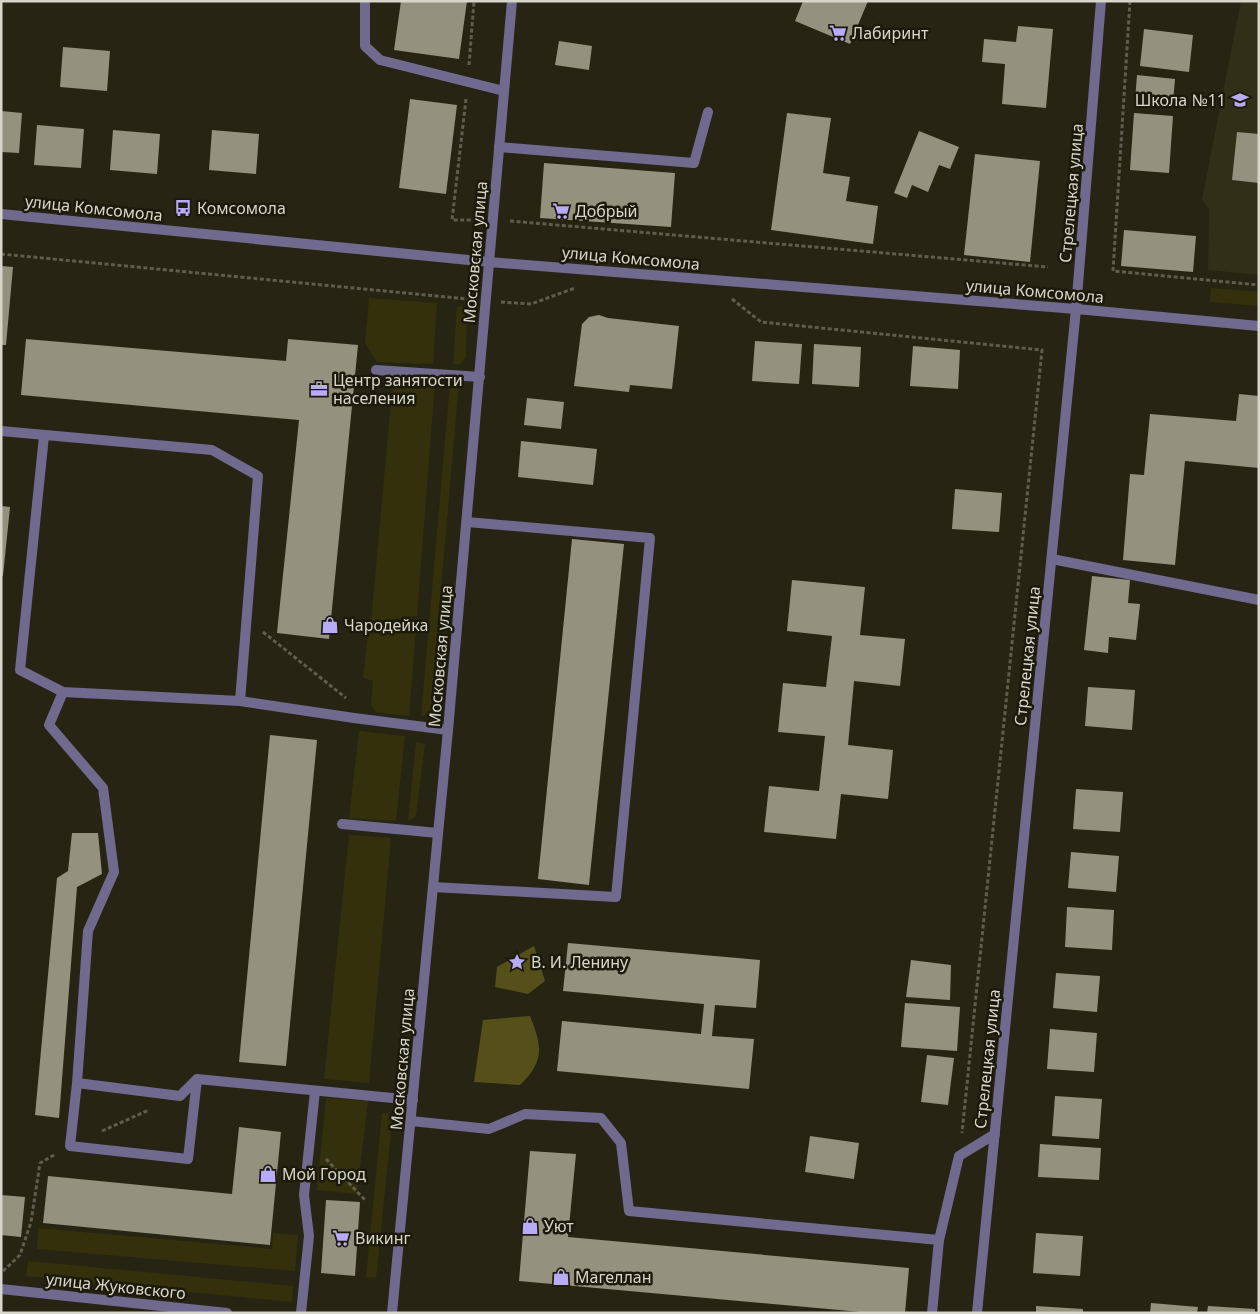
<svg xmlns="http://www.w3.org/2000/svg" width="1260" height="1314" font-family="'Noto Sans',sans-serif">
  <rect width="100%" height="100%" fill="#262514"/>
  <path fill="#302f17" d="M 1241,1 L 1259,1 L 1259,275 L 1208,270 L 1209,209 L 1202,199 Z"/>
  <path fill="#34300c" d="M 1211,288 L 1259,292 L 1259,306 L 1210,302 Z
    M 369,298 L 437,303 L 433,364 L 377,362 L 365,343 Z
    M 457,307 L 467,307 L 466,357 L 460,365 L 453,364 Z
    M 406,380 L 435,382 L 417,616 L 371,622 L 392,390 Z
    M 450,383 L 459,383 L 430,713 L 421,716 Z
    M 416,630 L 409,716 L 376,712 L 371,704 L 373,681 L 363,678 L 368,634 Z
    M 359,731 L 405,736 L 396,821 L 349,818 Z
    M 416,742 L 425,744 L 416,816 L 408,821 Z
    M 349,835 L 391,838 L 369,1083 L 324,1079 Z
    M 326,1098 L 368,1101 L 357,1194 L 317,1190 Z
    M 382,1113 L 393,1114 L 376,1278 L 366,1277 Z
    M 38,1228 L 272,1249 L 273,1233 L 298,1235 L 295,1271 L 37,1249 Z
    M 28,1261 L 293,1286 L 292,1302 L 26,1276 Z"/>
  <path fill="#555019" d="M 534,946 L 545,981 L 528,994 L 495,987 L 497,967 Z
    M 530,1016 C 542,1046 545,1061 520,1085 L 474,1082 L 483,1020 Z"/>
  <path fill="#93927f" d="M 401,1 L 467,1 L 459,59 L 394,50 Z
    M 803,1 L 868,1 L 850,44 L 795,21 Z
    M 1018,26 L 1053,29 L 1046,108 L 1002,104 L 1005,64 L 982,62 L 984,39 L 1016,42 Z
    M 1144,29 L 1193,35 L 1189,72 L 1140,66 Z
    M 559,41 L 592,46 L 589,70 L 555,65 Z
    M 63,47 L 110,51 L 107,91 L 60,87 Z
    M 1137,75 L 1175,79 L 1173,103 L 1135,101 Z
    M 410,99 L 457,105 L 446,194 L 399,188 Z
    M 1,111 L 22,113 L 19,153 L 1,152 Z
    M 787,113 L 831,118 L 823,173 L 850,177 L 846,201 L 878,206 L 873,244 L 771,230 Z
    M 1134,113 L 1173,116 L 1169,173 L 1130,170 Z
    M 37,125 L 84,129 L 81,168 L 34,165 Z
    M 113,130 L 160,134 L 157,174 L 110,170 Z
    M 212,130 L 259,134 L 256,174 L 209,170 Z
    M 919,131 L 959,147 L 950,169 L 939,165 L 928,192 L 912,185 L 907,198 L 894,193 Z
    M 1237,132 L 1259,134 L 1259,183 L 1232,180 Z
    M 975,154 L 1040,161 L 1030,262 L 964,255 Z
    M 544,163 L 675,173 L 671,227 L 540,218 Z
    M 1124,230 L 1196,236 L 1193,272 L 1121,266 Z
    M 1,266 L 13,267 L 6,345 L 1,345 Z
    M 599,315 L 608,318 L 679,326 L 672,389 L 630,385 L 629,392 L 574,386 L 582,324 L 589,317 Z
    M 26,339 L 286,361 L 288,339 L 358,345 L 329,639 L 277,633 L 299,420 L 21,395 Z
    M 755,341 L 802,344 L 799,384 L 752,381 Z
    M 814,344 L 861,347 L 859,387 L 812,384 Z
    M 913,346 L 960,350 L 958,389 L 910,386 Z
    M 1239,394 L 1259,396 L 1259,468 L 1185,461 L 1175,565 L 1123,560 L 1130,474 L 1144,475 L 1150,414 L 1236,421 Z
    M 527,398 L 564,402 L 561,429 L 524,425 Z
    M 521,441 L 597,449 L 593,485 L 518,477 Z
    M 955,489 L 1002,493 L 999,532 L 952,529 Z
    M 1,506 L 10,507 L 3,576 L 1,576 Z
    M 572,539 L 624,544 L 589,885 L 538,879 Z
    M 1092,576 L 1130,580 L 1128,603 L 1140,604 L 1136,640 L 1109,637 L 1108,653 L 1084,650 Z
    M 792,580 L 865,587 L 860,635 L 905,639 L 900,686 L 854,681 L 848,745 L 893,750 L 888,799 L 841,794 L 836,839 L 764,832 L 769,786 L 819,791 L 825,736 L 778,732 L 783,683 L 826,687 L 832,636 L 787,631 Z
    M 1088,687 L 1135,690 L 1132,730 L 1085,726 Z
    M 270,735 L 317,740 L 286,1066 L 239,1062 Z
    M 1076,789 L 1123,792 L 1120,832 L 1073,829 Z
    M 72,833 L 98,833 L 102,874 L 77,887 L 59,1118 L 35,1115 L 57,878 L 68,871 Z
    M 1071,852 L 1119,856 L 1116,892 L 1068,888 Z
    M 1067,907 L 1114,910 L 1112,950 L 1065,947 Z
    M 568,943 L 760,960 L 756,1008 L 715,1005 L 712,1036 L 754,1039 L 749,1089 L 557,1071 L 562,1021 L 701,1034 L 704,1004 L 563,991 Z
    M 911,960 L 951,965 L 950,1000 L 906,997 Z
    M 1056,973 L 1100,976 L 1097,1012 L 1053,1008 Z
    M 905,1003 L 960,1007 L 957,1051 L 901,1047 Z
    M 1050,1029 L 1097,1033 L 1094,1072 L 1047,1069 Z
    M 927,1055 L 954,1058 L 948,1105 L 921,1102 Z
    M 1055,1096 L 1102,1099 L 1099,1139 L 1052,1136 Z
    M 239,1127 L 281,1132 L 270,1245 L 43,1223 L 48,1176 L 232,1194 Z
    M 810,1136 L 859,1143 L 854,1179 L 805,1172 Z
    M 1040,1144 L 1101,1148 L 1099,1180 L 1038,1177 Z
    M 530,1151 L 576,1154 L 568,1237 L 909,1268 L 905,1313 L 872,1313 L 519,1281 Z
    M 1,1195 L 25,1197 L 21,1237 L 1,1235 Z
    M 326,1200 L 360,1202 L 355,1276 L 321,1273 Z
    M 1036,1233 L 1083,1236 L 1080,1276 L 1033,1273 Z
    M 1151,1303 L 1198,1307 L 1197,1313 L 1150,1313 Z
    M 1036,1306 L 1083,1309 L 1083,1313 L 1036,1313 Z
    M 1208,1306 L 1255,1309 L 1255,1313 L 1207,1313 Z"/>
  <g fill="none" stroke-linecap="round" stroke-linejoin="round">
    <path stroke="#5e5d4e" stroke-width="3" stroke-dasharray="4 2.5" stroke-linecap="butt" d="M 1130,1 L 1113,271 L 1259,285
      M 469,65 L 474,1
      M 466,99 L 452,220 L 477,220
      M 510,221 L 1048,267
      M 1,254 L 468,299
      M 732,299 L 761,322 L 1042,350 L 962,1133
      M 501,302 L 531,304 L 575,288
      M 263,632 L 346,698
      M 102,1131 L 149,1110
      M 326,1159 L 365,1200
      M 3,1271 L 20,1255 L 31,1222 L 40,1163 L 56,1154"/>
    <path stroke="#6f6a8e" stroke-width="10" d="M 365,1 L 365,46 L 380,60 L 504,91
      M 499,147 L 694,163 L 708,112
      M 376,370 L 480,377
      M 1,431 L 212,450 L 258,476 L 240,701
      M 44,436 L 20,670 L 63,692
      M 1052,559 L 1259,600
      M 342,824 L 438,833
      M 433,887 L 616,897 L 650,538 L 467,522
      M 197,1079 L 413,1100
      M 77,1083 L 70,1146 L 188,1159 L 197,1079 L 180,1096 L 77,1083 L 88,931 L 114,872 L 103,788 L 49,725 L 63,692 L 240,701 L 354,718 L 448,730
      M 411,1121 L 489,1129 L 525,1114 L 601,1118 L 621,1143 L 629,1211 L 939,1240
      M 301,1313 L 309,1236 L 304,1195 L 315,1091
      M 932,1313 L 939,1240 L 959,1156 L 995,1134"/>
    <path stroke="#6f6a8e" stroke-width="10" d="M 977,1313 L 1076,309 L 1101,1"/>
    <path stroke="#6f6a8e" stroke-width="10" d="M 1,214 L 489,262 L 1076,309 L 1259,326
      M 1,1289 L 227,1313
      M 392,1313 L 448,730 L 512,1"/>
  </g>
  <defs>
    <g id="supermarket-bare" transform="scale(1.35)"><path d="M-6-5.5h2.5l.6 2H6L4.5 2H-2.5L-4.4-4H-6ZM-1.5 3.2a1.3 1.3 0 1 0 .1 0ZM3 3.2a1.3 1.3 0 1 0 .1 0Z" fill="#b8abf7" stroke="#1c1b0b" stroke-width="2.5" paint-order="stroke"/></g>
    <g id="school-bare" transform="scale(1.35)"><path d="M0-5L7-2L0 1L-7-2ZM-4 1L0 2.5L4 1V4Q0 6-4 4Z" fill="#b8abf7" stroke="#1c1b0b" stroke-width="2.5" paint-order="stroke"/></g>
    <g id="bus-bare" transform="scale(1.35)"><path d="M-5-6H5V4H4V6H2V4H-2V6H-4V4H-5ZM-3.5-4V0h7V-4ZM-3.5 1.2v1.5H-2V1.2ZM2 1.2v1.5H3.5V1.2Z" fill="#b8abf7" stroke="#1c1b0b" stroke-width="2.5" paint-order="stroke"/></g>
    <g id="office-bare" transform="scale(1.35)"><path d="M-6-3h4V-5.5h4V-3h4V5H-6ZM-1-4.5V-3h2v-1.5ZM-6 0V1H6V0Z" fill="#b8abf7" stroke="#1c1b0b" stroke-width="2.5" paint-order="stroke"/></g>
    <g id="shop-bare" transform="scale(1.35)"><path d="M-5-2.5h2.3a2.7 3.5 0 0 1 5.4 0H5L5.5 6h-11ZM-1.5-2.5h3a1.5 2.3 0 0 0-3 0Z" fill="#b8abf7" stroke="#1c1b0b" stroke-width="2.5" paint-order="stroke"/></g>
    <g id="sight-bare" transform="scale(1.35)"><path d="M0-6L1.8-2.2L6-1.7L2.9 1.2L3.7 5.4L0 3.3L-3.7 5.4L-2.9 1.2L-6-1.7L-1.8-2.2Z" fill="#b8abf7" stroke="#1c1b0b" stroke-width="2.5" paint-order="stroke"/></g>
  </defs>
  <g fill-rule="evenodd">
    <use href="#supermarket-bare" x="838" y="33"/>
    <use href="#school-bare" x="1240" y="100"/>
    <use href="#bus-bare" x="183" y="208"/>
    <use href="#supermarket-bare" x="561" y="211"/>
    <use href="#office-bare" x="319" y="389"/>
    <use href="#shop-bare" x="330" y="625"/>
    <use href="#sight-bare" x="517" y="962"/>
    <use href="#shop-bare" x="268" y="1174"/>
    <use href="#shop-bare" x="530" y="1226"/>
    <use href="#supermarket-bare" x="341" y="1238"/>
    <use href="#shop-bare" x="561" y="1277"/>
  </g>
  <g text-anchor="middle" stroke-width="5" stroke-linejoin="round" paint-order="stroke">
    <g font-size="16" fill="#d6d6cb" stroke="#1c1b0b" text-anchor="start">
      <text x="852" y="39">Лабиринт</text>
      <text x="1226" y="106" text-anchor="end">Школа №11</text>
      <text x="197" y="214">Комсомола</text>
      <text x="575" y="217">Добрый</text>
      <text x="333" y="386">Центр занятости<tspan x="333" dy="18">населения</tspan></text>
      <text x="344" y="631">Чародейка</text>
      <text x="531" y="968">В. И. Ленину</text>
      <text x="282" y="1180">Мой Город</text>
      <text x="544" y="1232">Уют</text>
      <text x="355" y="1244">Викинг</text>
      <text x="575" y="1283">Магеллан</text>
    </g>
    <g font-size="16" fill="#d6d6cb" stroke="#1c1b0b">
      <text transform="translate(1071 193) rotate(-85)" y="6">Стрелецкая улица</text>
      <text transform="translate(94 208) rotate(6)" y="6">улица Комсомола</text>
      <text transform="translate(475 252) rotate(-85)" y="6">Московская улица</text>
      <text transform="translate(631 258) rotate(5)" y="6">улица Комсомола</text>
      <text transform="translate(1035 291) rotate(5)" y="6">улица Комсомола</text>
      <text transform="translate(440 656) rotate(-85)" y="6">Московская улица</text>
      <text transform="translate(1027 656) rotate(-84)" y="6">Стрелецкая улица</text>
      <text transform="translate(402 1059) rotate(-85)" y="6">Московская улица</text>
      <text transform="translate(987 1059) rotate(-84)" y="6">Стрелецкая улица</text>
      <text transform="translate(116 1286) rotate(6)" y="6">улица Жуковского</text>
    </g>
  </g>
  <rect width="1260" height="1314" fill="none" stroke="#d6d6cb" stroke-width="5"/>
</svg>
